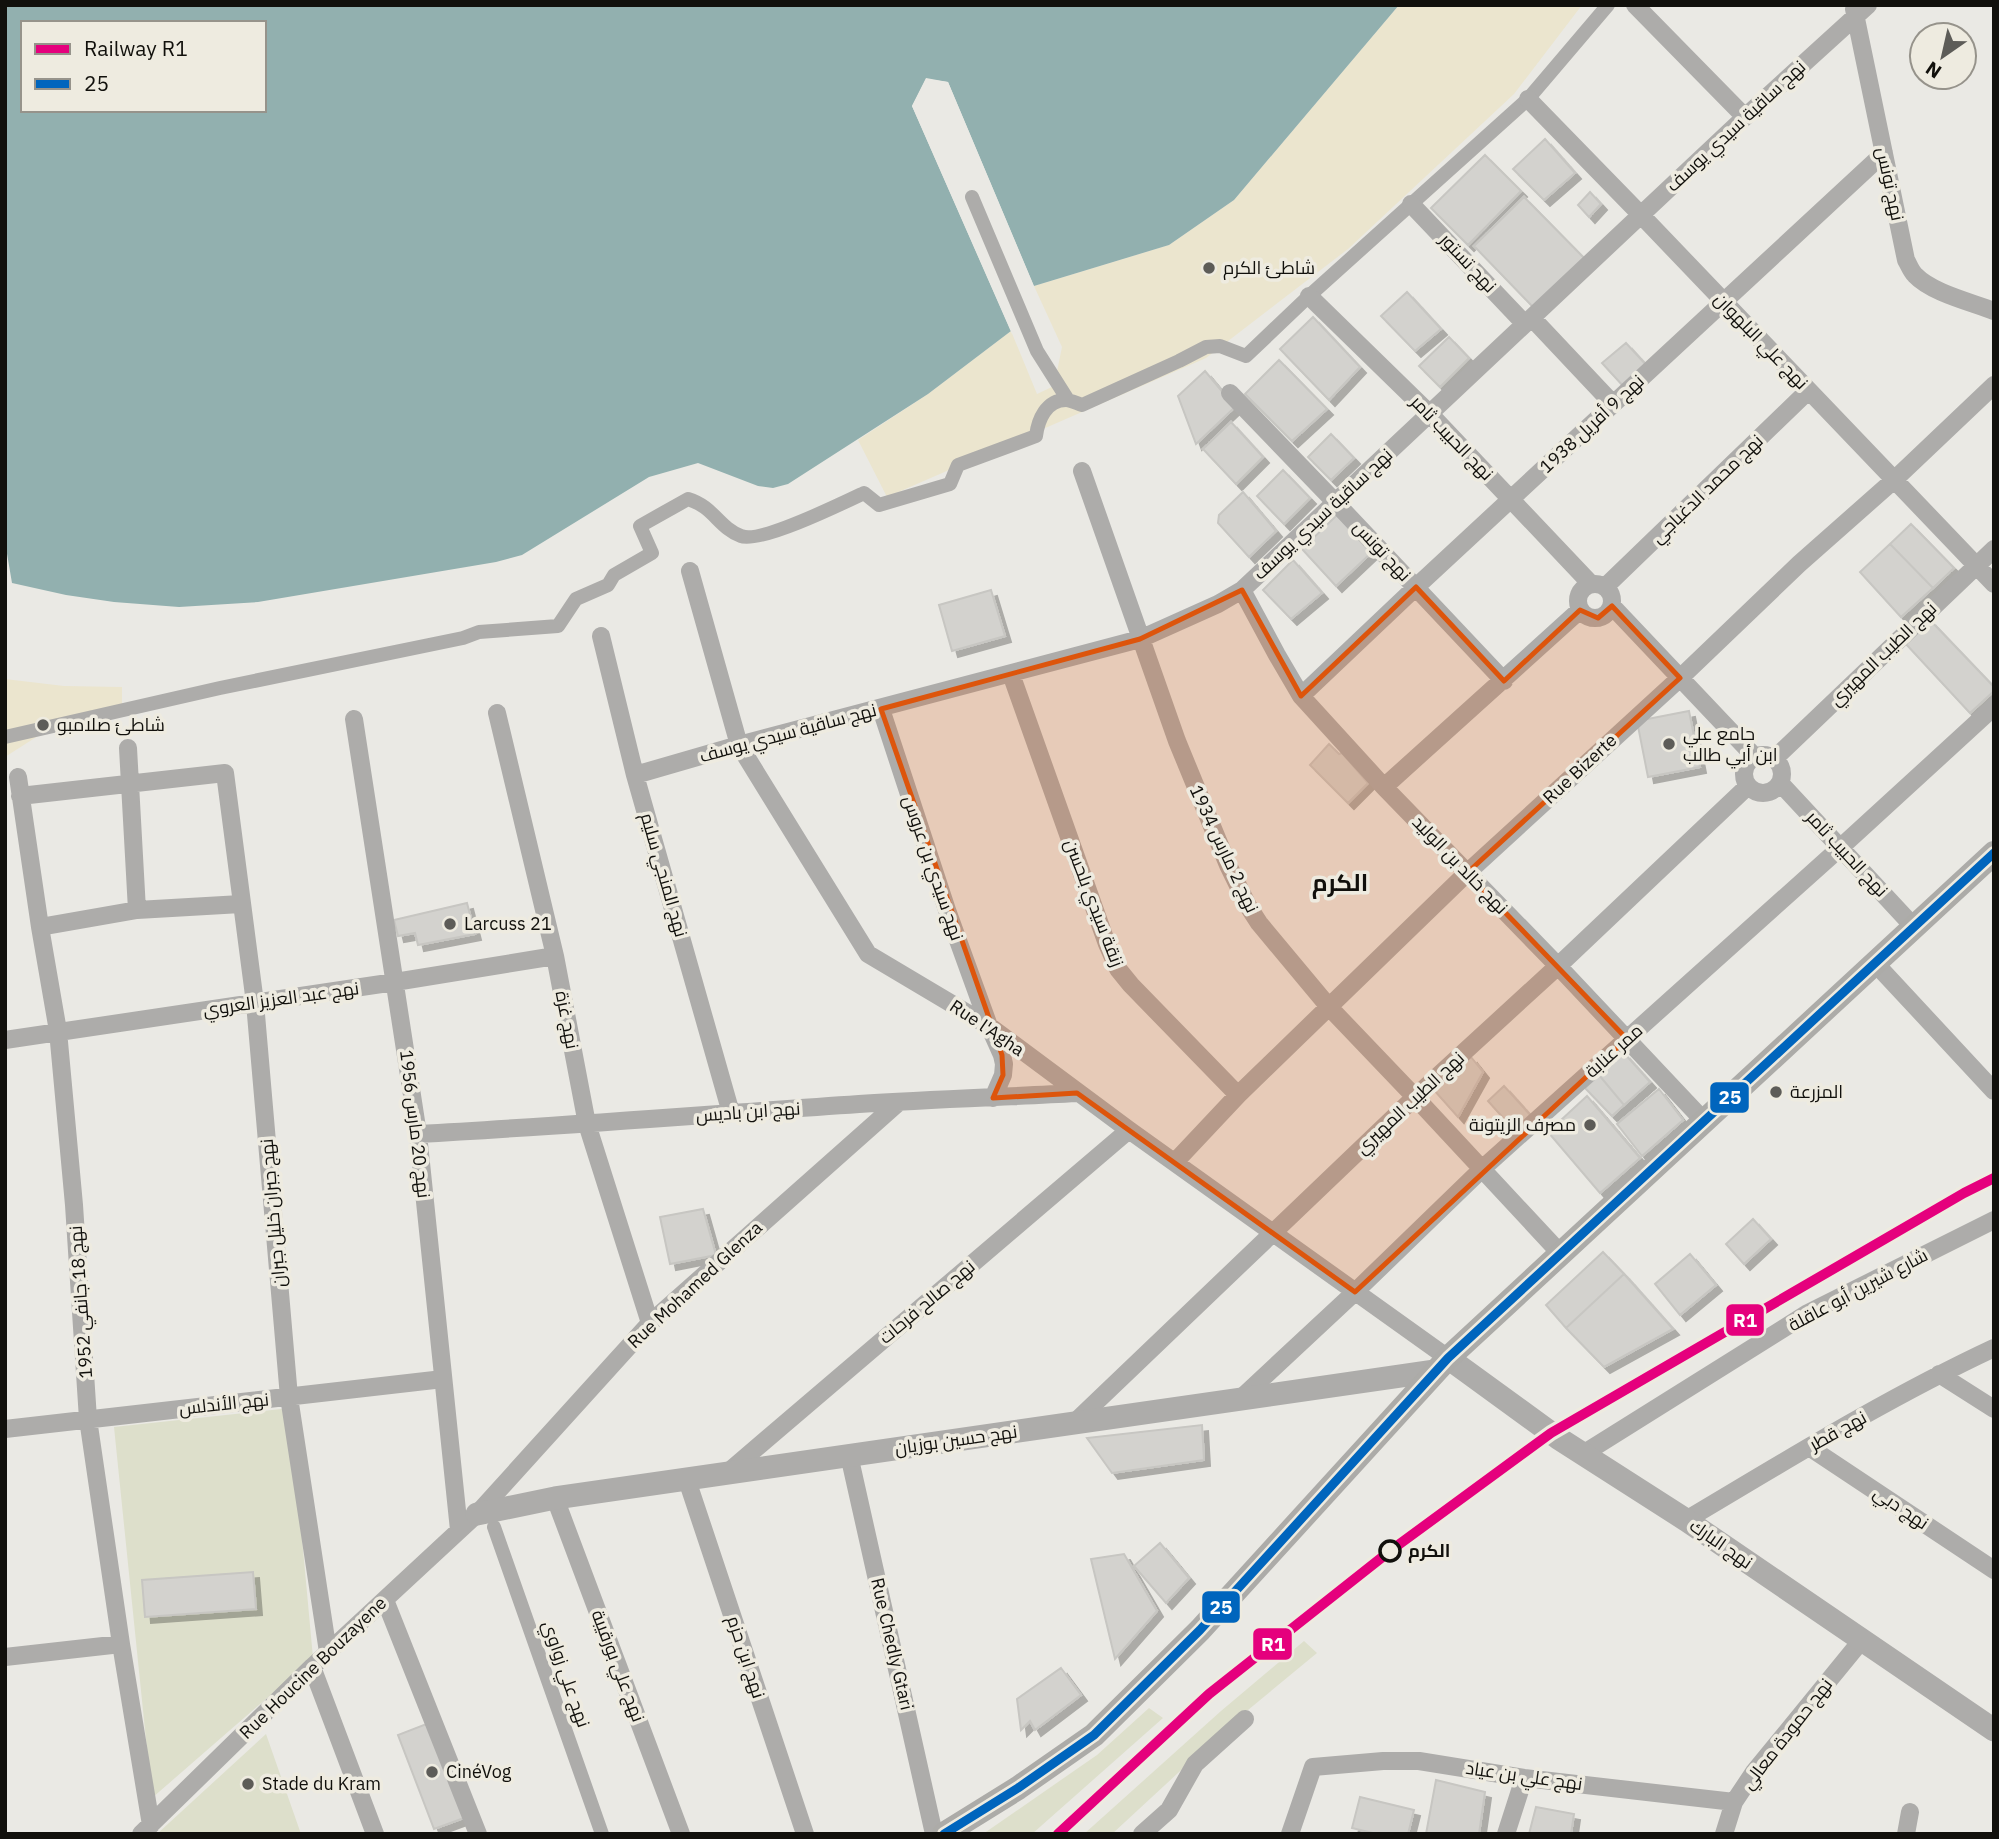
<svg xmlns="http://www.w3.org/2000/svg" width="1999" height="1839" font-family="'IBM Plex Sans',Cairo,sans-serif">
  <defs>
    <filter id="shadow"><feDropShadow dx="6" dy="6" stdDeviation="0" flood-color="#0004"/></filter>
  </defs>
  <rect width="100%" height="100%" fill="#eae9e4"/>
  <path fill="#dddfcb" d="M 290,1408 L 313,1658 L 152,1798 L 114,1427 Z
    M 1304,1641 L 1317,1653 L 1231,1724 L 1112,1834 L 1084,1834 L 1221,1711 Z
    M 1149,1708 L 1163,1718 L 1032,1834 L 983,1834 L 1097,1755 Z
    M 266,1734 L 301,1834 L 157,1834 Z"/>
  <path fill="#ebe5ce" d="M 1399,5 L 1582,5 L 1514,94 L 1348,249 L 1206,358 L 887,497 L 858,440 L 928,394 L 1011,331 L 1037,394 L 1054,386 L 1062,347 L 1034,286 L 1169,245 L 1234,200 Z
    M 5,679 L 64,686 L 122,687 L 122,716 L 41,734 L 5,757 Z"/>
  <path fill="#92b0af" fill-rule="evenodd" d="M 5,5 L 1399,5 L 1234,200 L 1169,245 L 1034,286 L 948,82 L 926,79 L 912,106 L 1011,331 L 928,394 L 788,484 L 773,488 L 758,486 L 698,463 L 649,477 L 522,555 L 496,562 L 258,602 L 179,607 L 114,602 L 66,595 L 12,583 L 5,542 ZM 23,23 L 264,23 L 264,110 L 23,110 Z"/>
  <path fill="#eae9e4" d="M 926,78 L 948,82 L 1035,289 L 1030,287 L 946,85 L 928,82 L 916,106 L 1014,329 L 1012,334 L 912,106 Z"/>
  <path fill="#d3d2ce" stroke="#c7c6c2" stroke-width="2" filter="url(#shadow)" d="M 1545,139 L 1575,173 L 1544,200 L 1513,169 Z
    M 1485,155 L 1521,191 L 1468,245 L 1431,208 Z
    M 1590,192 L 1601,204 L 1589,217 L 1578,205 Z
    M 1524,197 L 1585,259 L 1534,308 L 1474,246 Z
    M 1407,292 L 1441,329 L 1415,351 L 1381,316 Z
    M 1313,317 L 1360,367 L 1329,400 L 1280,349 Z
    M 1449,337 L 1469,358 L 1440,387 L 1419,366 Z
    M 1626,343 L 1648,367 L 1625,388 L 1602,363 Z
    M 1279,360 L 1327,409 L 1292,441 L 1245,394 Z
    M 1205,371 L 1235,407 L 1196,444 L 1178,396 Z
    M 1231,422 L 1263,457 L 1236,484 L 1203,449 Z
    M 1331,434 L 1354,458 L 1331,480 L 1308,457 Z
    M 1283,470 L 1310,498 L 1284,524 L 1257,496 Z
    M 1243,492 L 1276,531 L 1249,557 L 1218,523 L 1219,515 Z
    M 1337,515 L 1371,553 L 1336,586 L 1302,549 Z
    M 1911,524 L 1954,568 L 1933,588 L 1890,544 Z
    M 1890,544 L 1933,588 L 1901,617 L 1860,572 Z
    M 1293,560 L 1322,593 L 1291,619 L 1263,590 Z
    M 991,590 L 1005,636 L 952,651 L 939,605 Z
    M 1930,620 L 1994,687 L 1994,691 L 1970,713 L 1905,643 Z
    M 1689,711 L 1700,767 L 1648,777 L 1637,721 Z
    M 1329,744 L 1339,754 L 1342,753 L 1368,783 L 1348,803 L 1310,765 Z
    M 467,903 L 475,934 L 418,945 L 415,933 L 398,936 L 394,920 Z
    M 1624,1053 L 1650,1082 L 1624,1105 L 1599,1075 Z
    M 1471,1057 L 1483,1072 L 1458,1117 L 1434,1090 Z
    M 1599,1075 L 1624,1105 L 1612,1116 L 1585,1088 Z
    M 1504,1086 L 1532,1117 L 1515,1131 L 1488,1101 Z
    M 1659,1089 L 1683,1120 L 1642,1156 L 1617,1124 Z
    M 1587,1096 L 1640,1158 L 1600,1193 L 1548,1132 Z
    M 703,1209 L 716,1255 L 670,1264 L 660,1217 Z
    M 1753,1219 L 1771,1239 L 1744,1264 L 1726,1244 Z
    M 1603,1252 L 1624,1274 L 1566,1328 L 1546,1305 Z
    M 1690,1254 L 1716,1285 L 1680,1315 L 1655,1284 Z
    M 1624,1274 L 1673,1329 L 1604,1367 L 1566,1328 Z
    M 1202,1425 L 1204,1460 L 1112,1473 L 1087,1438 Z
    M 1160,1543 L 1189,1578 L 1166,1603 L 1134,1566 Z
    M 1124,1554 L 1157,1611 L 1115,1659 L 1091,1559 Z
    M 253,1572 L 256,1609 L 145,1617 L 142,1580 Z
    M 1061,1668 L 1081,1695 L 1035,1730 L 1030,1721 L 1021,1730 L 1017,1699 Z
    M 429,1723 L 464,1818 L 434,1829 L 398,1735 Z
    M 1436,1780 L 1485,1792 L 1479,1834 L 1426,1834 Z
    M 1360,1797 L 1414,1810 L 1408,1834 L 1377,1834 L 1352,1828 Z
    M 1536,1807 L 1574,1814 L 1571,1834 L 1529,1834 Z"/>
  <g fill="none" stroke-linecap="round" stroke-linejoin="round">
    <path stroke="#adacaa" stroke-width="14" d="M 972,197 L 1037,351 L 1068,400
      M 5,737 L 220,688 L 463,638 L 479,632 L 558,626 L 576,599 L 608,585 L 614,575 L 652,553 L 640,526 L 688,499 C 714,507 718,527 741,536 C 759,544 843,503 864,493 L 879,505 L 950,484 L 958,465 L 1036,436 C 1038,420 1046,400 1066,400 C 1071,400 1078,404 1082,405 L 1179,361 L 1206,347 L 1220,346 L 1246,356 L 1309,296 L 1528,99 L 1608,5
      M 494,1527 L 602,1834"/>
    <path stroke="#adacaa" stroke-width="18" d="M 1635,5 L 1745,117
      M 1854,9 L 1906,260 C 1909,265 1911,271 1915,275 C 1932,293 1971,302 1994,311
      M 1528,99 L 1641,215 L 1994,584
      M 1411,204 L 1524,323
      M 1309,296 L 1429,413 L 1591,584
      M 1532,318 L 1613,404
      M 1230,393 L 1336,503 L 1504,681
      M 1082,471 L 1177,741 L 1228,865 L 1248,906 L 1259,923 L 1329,1007 L 1415,1097 L 1561,1254
      M 690,571 L 739,745 L 868,954 L 989,1026 L 1129,1130 L 1448,1358
      M1578 601a17 17 0 1 1 34 0a17 17 0 1 1-34 0Z
      M 1605,587 L 1808,391
      M 1242,590 L 1277,655 L 1301,696 L 1384,787 L 1558,966 L 1704,1121
      M 1612,606 L 1755,757
      M 601,636 L 635,775 L 731,1113
      M 1011,674 L 1107,944 L 1118,969 L 1131,985 L 1238,1095
      M 1301,696 L 1416,587 L 1884,153
      M 881,709 L 947,910 L 989,1026 L 1002,1055 L 1004,1064 L 1003,1075 L 993,1098
      M 497,713 L 555,956 L 587,1124 L 650,1323
      M 354,719 L 418,1134 L 459,1530
      M 128,748 L 137,910
      M1744 774a19 19 0 1 1 38 0a19 19 0 1 1-38 0Z
      M 1774,759 L 1994,549
      M 635,775 L 739,745 L 1140,639 L 1218,604 L 1242,590 L 1745,117 L 1868,5
      M 18,777 L 40,927 L 58,1031 L 74,1205 L 88,1419 L 121,1644 L 151,1825
      M 1780,783 L 1913,926
      M 1384,787 L 1580,610
      M 20,796 L 225,773 L 255,1003 L 289,1397 L 328,1652
      M 40,927 L 137,910 L 241,904
      M 1874,962 L 1994,1091
      M 5,1040 L 395,982 L 555,956
      M 418,1134 C 565,1126 712,1114 859,1104 C 932,1099 1004,1097 1077,1093
      M 1175,1162 L 1238,1095 L 1467,873 L 1680,678 L 1799,564 L 1894,480 L 1994,385
      M 1939,1374 L 1994,1409
      M 1239,1400 L 1355,1292 L 1482,1169 L 1841,847 L 1994,707
      M 1073,1424 L 1415,1097 L 1558,966 L 1748,786
      M 5,1429 L 443,1379
      M 1809,1447 L 1994,1570
      M 1583,1454 L 1808,1313 L 1994,1220
      M 849,1455 L 934,1834
      M 727,1473 L 1129,1130
      M 687,1480 L 805,1834
      M 555,1498 L 681,1834
      M 1686,1520 C 1787,1460 1887,1398 1994,1348
      M 385,1600 L 478,1834
      M 5,1657 L 121,1644
      M 312,1667 L 375,1834
      M 141,1834 L 312,1667 L 477,1514 L 650,1323 L 899,1102
      M 1142,1834 L 1169,1810 L 1195,1764 L 1245,1719
      M 1290,1834 L 1313,1767 L 1383,1761 L 1419,1761 L 1524,1778 L 1734,1802
      M 1506,1834 L 1524,1778
      M 1724,1834 L 1734,1802 L 1754,1772 L 1861,1641
      M 1906,1834 L 1910,1812"/>
    <path stroke="#adacaa" stroke-width="23" d="M 1448,1358 L 1558,1438 L 1686,1520 L 1994,1730
      M 477,1514 L 555,1498 L 1435,1371"/>
    <path stroke="#acaba8" stroke-width="24" d="M 944,1834 L 1018,1788 L 1094,1735 L 1200,1630 L 1448,1358 L 1994,853"/>
    <g stroke="#eeebe0" stroke-width="14">
      <path id="bus-1" d="M 944,1834 L 1018,1788 L 1094,1735 L 1200,1630 L 1448,1358 L 1994,853"/>
    </g>
    <use href="#bus-1" stroke="#0065bd" stroke-width="9"/>
    <g stroke="#eeebe0" stroke-width="16">
      <path id="rail-1" d="M 1058,1834 L 1209,1694 L 1390,1551 L 1551,1433 L 1964,1193 L 1994,1178"/>
    </g>
    <use href="#rail-1" stroke="#e5007d" stroke-width="10"/>
  </g>
  <path fill="#dd550c" fill-opacity="0.2" stroke="#dd550c" stroke-width="5" stroke-linejoin="round" d="M 1416,587 L 1504,681 L 1580,610 L 1598,618 L 1612,606 L 1680,678 L 1467,873 L 1627,1039 L 1355,1292 L 1077,1093 L 993,1098 L 1003,1075 L 1002,1055 L 881,709 L 1140,639 L 1242,590 L 1301,696 Z"/>
  <g fill="#5d5c58" stroke="#eeebe0" stroke-width="2.5">
    <circle cx="1209" cy="268" r="7"/>
    <circle cx="43" cy="725" r="7"/>
    <circle cx="1669" cy="744" r="7"/>
    <circle cx="450" cy="924" r="7"/>
    <circle cx="1776" cy="1092" r="7"/>
    <circle cx="1590" cy="1125" r="7"/>
    <circle cx="432" cy="1772" r="7"/>
    <circle cx="248" cy="1784" r="7"/>
  </g>
  <circle fill="#eeebe0" stroke="#11100c" stroke-width="3.5" cx="1390" cy="1551" r="10"/>
  <g text-anchor="middle" stroke-width="7" stroke-linejoin="round" paint-order="stroke">
    <g font-size="18" fill="#11100c" stroke="#eeebe0">
      <text transform="translate(1736 126) rotate(-43)" y="6">نهج ساقية سيدي يوسف</text>
      <text transform="translate(1890 184) rotate(78)" y="6">نهج تونس</text>
      <text transform="translate(1468 263) rotate(47)" y="6">نهج تستور</text>
      <text transform="translate(1761 341) rotate(46)" y="6">نهج علي البلهوان</text>
      <text transform="translate(1592 424) rotate(-43)" y="6">نهج 9 أفريل 1938</text>
      <text transform="translate(1452 438) rotate(46)" y="6">نهج الحبيب ثامر</text>
      <text transform="translate(1707 489) rotate(-44)" y="6">نهج محمد الدغباجي</text>
      <text transform="translate(1323 514) rotate(-43)" y="6">نهج ساقية سيدي يوسف</text>
      <text transform="translate(1382 551) rotate(47)" y="6">نهج تونس</text>
      <text transform="translate(1883 654) rotate(-44)" y="6">نهج الطيب المهيري</text>
      <text transform="translate(788 733) rotate(-15)" y="6">نهج ساقية سيدي يوسف</text>
      <text transform="translate(1580 769) rotate(-43)" y="6">Rue Bizerte</text>
      <text transform="translate(1224 849) rotate(65)" y="6">نهج 2 مارس 1934</text>
      <text transform="translate(1847 854) rotate(47)" y="6">نهج الحبيب ثامر</text>
      <text transform="translate(1460 865) rotate(46)" y="6">نهج خالد بن الوليد</text>
      <text transform="translate(933 868) rotate(71)" y="6">نهج سيدي بن عروس</text>
      <text transform="translate(664 875) rotate(74)" y="6">نهج المنجي سليم</text>
      <text transform="translate(1094 903) rotate(69)" y="6">زنقة سيدي بلحسن</text>
      <text transform="translate(281 999) rotate(-8)" y="6">نهج عبد العزيز العروي</text>
      <text transform="translate(567 1020) rotate(79)" y="6">نهج غزة</text>
      <text transform="translate(987 1028) rotate(34)" y="6">Rue l'Agha</text>
      <text transform="translate(1614 1051) rotate(-42)" y="6">ممر عنابة</text>
      <text transform="translate(1410 1103) rotate(-43)" y="6">نهج الطيب المهيري</text>
      <text transform="translate(748 1112) rotate(-4)" y="6">نهج ابن باديس</text>
      <text transform="translate(415 1124) rotate(83)" y="6">نهج 20 مارس 1956</text>
      <text transform="translate(273 1213) rotate(-95)" y="6">نهج جبران خليل جبران</text>
      <text transform="translate(695 1285) rotate(-43)" y="6">Rue Mohamed Glenza</text>
      <text transform="translate(1858 1290) rotate(-28)" y="6">شارع شيرين أبو عاقلة</text>
      <text transform="translate(81 1302) rotate(-94)" y="6">نهج 18 جانفي 1952</text>
      <text transform="translate(927 1302) rotate(-40)" y="6">نهج صالح فرحات</text>
      <text transform="translate(224 1404) rotate(-6)" y="6">نهج الأندلس</text>
      <text transform="translate(1838 1431) rotate(-29)" y="6">نهج قطر</text>
      <text transform="translate(956 1440) rotate(-8)" y="6">نهج حسين بوزيان</text>
      <text transform="translate(1901 1508) rotate(34)" y="6">نهج دبي</text>
      <text transform="translate(1721 1544) rotate(35)" y="6">نهج البارك</text>
      <text transform="translate(892 1644) rotate(77)" y="6">Rue Chedly Gtari</text>
      <text transform="translate(746 1657) rotate(72)" y="6">نهج ابن حزم</text>
      <text transform="translate(618 1666) rotate(69)" y="6">نهج علي بورقيبة</text>
      <text transform="translate(313 1668) rotate(-44)" y="6">Rue Houcine Bouzayene</text>
      <text transform="translate(566 1674) rotate(71)" y="6">نهج علي زواوي</text>
      <text transform="translate(1787 1734) rotate(-52)" y="6">نهج حمودة معالي</text>
      <text transform="translate(1524 1776) rotate(8)" y="6">نهج علي بن عياد</text>
    </g>
    <g font-size="18" fill="#11100c" stroke="#eeebe0" text-anchor="start">
      <text x="1223" y="274">شاطئ الکرم</text>
      <text x="57" y="731">شاطئ صلامبو</text>
      <text x="1683" y="740">جامع علي<tspan x="1683" dy="21">ابن أبي طالب</tspan></text>
      <text x="464" y="930">Larcuss 21</text>
      <text x="1790" y="1098">المزرعة</text>
      <text x="1576" y="1131" text-anchor="end">مصرف الزيتونة</text>
      <text x="446" y="1778">CinéVog</text>
      <text x="262" y="1790">Stade du Kram</text>
    </g>
    <g font-size="18" font-weight="bold" fill="#11100c" stroke="#eeebe0" text-anchor="start">
      <text x="1408" y="1557">الكرم</text>
    </g>
    <g font-size="24" font-weight="bold" fill="#11100c" stroke="#eeebe0">
      <text x="1340" y="891">الكرم</text>
    </g>
  </g>
  <g stroke="#eeebe0" stroke-width="2.5">
    <rect x="1709" y="1081" width="41" height="33" rx="7" fill="#0065bd"/>
    <rect x="1725" y="1303" width="40" height="34" rx="7" fill="#e5007d"/>
    <rect x="1201" y="1590" width="40" height="34" rx="7" fill="#0065bd"/>
    <rect x="1252" y="1627" width="41" height="34" rx="7" fill="#e5007d"/>
  </g>
  <g font-size="19" text-anchor="middle" font-weight="bold" fill="#fff">
    <text x="1730" y="1104">25</text>
    <text x="1745" y="1327">R1</text>
    <text x="1221" y="1614">25</text>
    <text x="1273" y="1651">R1</text>
  </g>
  <rect width="1999" height="1839" fill="none" stroke="#11100c" stroke-width="14"/>
  <rect x="21" y="21" width="245" height="91" fill="#eeebe0" stroke="#96938b" stroke-width="2"/>
  <rect x="35" y="44" width="35" height="10" fill="#e5007d" stroke="#96938b" stroke-width="2"/>
  <text x="84" y="56" font-size="21" fill="#11100c">Railway R1</text>
  <rect x="35" y="79" width="35" height="10" fill="#0065bd" stroke="#96938b" stroke-width="2"/>
  <text x="84" y="91" font-size="21" fill="#11100c">25</text>
  <g transform="translate(1943 56) rotate(214)"><circle r="33" fill="#eeebe0" stroke="#96938b" stroke-width="2"/>
  <path d="M0-5L12 26L0 18L-12 26Z" fill="#5d5c58"/>
  <text y="-10" font-size="19" font-weight="bold" text-anchor="middle" fill="#11100c">N</text>
  </g>
</svg>
